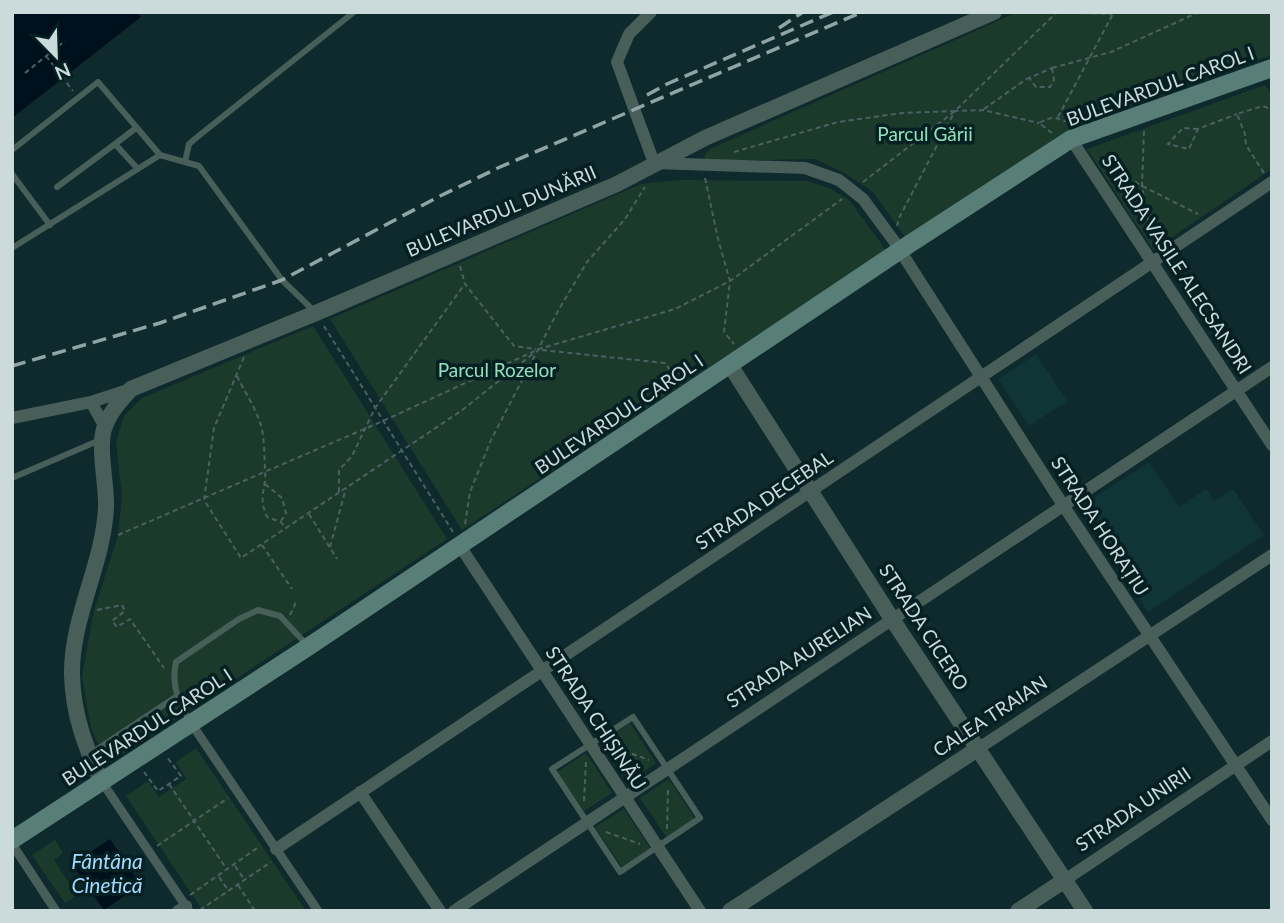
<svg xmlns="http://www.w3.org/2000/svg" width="1284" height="923" font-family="Lato,sans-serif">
  <rect width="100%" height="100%" fill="#0f2a2c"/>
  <path fill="#0f3537" d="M 1036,354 L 1067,401 L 1029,426 L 998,379 Z
    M 1149,462 L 1179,507 L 1206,489 L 1214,501 L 1233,489 L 1264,535 L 1148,612 L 1079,507 Z"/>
  <path fill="#1c3a2c" d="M 1018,12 L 1272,12 L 1272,55 L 1167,91 L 1079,125 L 905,237 L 873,192 L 845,173 L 815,159 L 707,161 L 704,156 L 710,149 Z
    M 1265,85 L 1272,95 L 1272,169 L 1153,250 L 1087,149 Z
    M 680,180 L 808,181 L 831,189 L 849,200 L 886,250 L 462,530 L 330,319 L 641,184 Z
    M 313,326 L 447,539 L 107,764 L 91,728 L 82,676 L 94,610 L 118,536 L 122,496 L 116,442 L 124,416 L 142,398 Z
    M 630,723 L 656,763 L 628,782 L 601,742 Z
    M 196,748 L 306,911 L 203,911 L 126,796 L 148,781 L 159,797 L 186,779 L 176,762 Z
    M 586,753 L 612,793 L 584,811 L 557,772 Z
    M 669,779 L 695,819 L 667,838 L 640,798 Z
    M 624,809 L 650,848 L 622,867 L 595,827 Z
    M 55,840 L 63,853 L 54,860 L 77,895 L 65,903 L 32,855 Z"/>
  <path fill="#000f1c" d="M 12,12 L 137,12 L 141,17 L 12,118 Z
    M 110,839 L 141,885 L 104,910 L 72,864 Z"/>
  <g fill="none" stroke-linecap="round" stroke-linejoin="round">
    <path stroke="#4a6163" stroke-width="2" stroke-dasharray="5 3.5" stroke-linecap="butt" d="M 1058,12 L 1112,14
      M 46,56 L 73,91
      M 1052,68 L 1111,52 L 1199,12
      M 1052,68 L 1054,80 L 1050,87 L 1036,87 L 1029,78 Z
      M 25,73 L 65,41
      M 984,109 L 1028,78
      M 1058,117 L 1114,12
      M 1198,129 L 1183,128 L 1168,144 L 1189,149 L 1198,129 L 1237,114
      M 1144,131 L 1142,186 L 1151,237
      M 1052,133 L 1039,123 C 1060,112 1055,122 1073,122
      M 734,152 L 838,122 L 902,113 L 955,111
      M 1099,159 L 1142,186 L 1198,214
      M 1264,173 L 1246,145 L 1245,134 L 1237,114 L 1263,106 L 1272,110
      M 705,178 L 718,239 L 730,281 L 724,332 L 734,344
      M 863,182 L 955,111 L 1057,12
      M 897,226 L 899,218 L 955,111 L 983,110 L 1039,123
      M 460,266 L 465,284 L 514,346 L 536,349
      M 324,326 L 453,532
      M 542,350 L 665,363 L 677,380
      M 244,357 L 214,428 L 204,500 L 241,558 L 461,411 L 534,353
      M 237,376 C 244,391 254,405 259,420 C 265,434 264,454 265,469 C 267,492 257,492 267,517 L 281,522 L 284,526
      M 265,484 L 282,498 L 286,513 L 281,521
      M 339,492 L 339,470 L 352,456 L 375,408 L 464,285
      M 309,514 L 337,559
      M 465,524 L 470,492 L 491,440 L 558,311 L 587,262 L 625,219 L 645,187
      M 118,535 L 383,421 L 539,349 L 675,309 L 730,281 L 842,199
      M 262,545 L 292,589
      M 330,547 L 346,488
      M 97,610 L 122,605 L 125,611 L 112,621 L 117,627 L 130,619 L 164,668
      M 290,615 L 297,600
      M 608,745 L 649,760
      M 144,772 L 158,791 L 181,776 L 167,757
      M 169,784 L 226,868
      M 584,801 L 586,762
      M 667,829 L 668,789
      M 606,832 L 640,844
      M 157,846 L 228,798
      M 235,866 L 244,879
      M 219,877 L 228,890
      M 238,885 L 255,911
      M 190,895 L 260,846
      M 200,910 L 271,862"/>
    <path stroke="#475e59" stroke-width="6" d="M 115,144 L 136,128
      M 12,150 L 98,82 L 160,155
      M 185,162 L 189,144 L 196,138 L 354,12
      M 12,174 L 50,225
      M 57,187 L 115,144 L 138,169
      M 12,248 L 160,155 L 199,166 L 282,280 L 315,312
      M 12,478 L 100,440
      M 633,717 L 700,818 L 620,872 L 552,769 Z
      M 190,721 C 178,701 171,685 176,662 L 239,619 L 258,610 L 280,616 L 307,645
      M 90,754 L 177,696"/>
    <path stroke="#475e59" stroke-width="9" d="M 191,723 L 318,911
      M 102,782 L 189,911
      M 12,844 L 56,911"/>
    <path stroke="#475e59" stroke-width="12" d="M 651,12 L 629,34 L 617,62 L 654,163 L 805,168 L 839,180 L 863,199 L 894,241 L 1063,505 L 1272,820
      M 1071,139 L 1272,445
      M 91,402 L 105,427
      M 12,418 L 91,402 L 131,389
      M 460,546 L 700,911
      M 979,748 L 1272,555
      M 360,792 L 440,911
      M 276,849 L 1272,182
      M 1065,880 L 1272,741
      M 178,911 L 186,906
      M 454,911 L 1272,367"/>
    <path stroke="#475e59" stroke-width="16" d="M 730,365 L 892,619 L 1085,911
      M 102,782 C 85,747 73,714 72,675 C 71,618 103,565 106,508 C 107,484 98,451 104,429 C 109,413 120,401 131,389 L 316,313 L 617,184 L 705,138 L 994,12
      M 730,911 L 979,748
      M 1018,911 L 1065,880"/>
    <path stroke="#587e77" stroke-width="18" d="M 12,840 L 308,647 L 908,245 L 1071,139 L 1272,68"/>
    <path stroke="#91a4a5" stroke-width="3.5" stroke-dasharray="14 7" stroke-linecap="butt" d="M 779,28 L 803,12
      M 647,95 L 667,84 L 833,12
      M 12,366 L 160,323 L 282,280 L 440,196 L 500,167 L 862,12"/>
  </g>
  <g text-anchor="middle" stroke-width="7" stroke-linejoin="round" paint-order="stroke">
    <g font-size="19" fill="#cbdadb" stroke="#052022">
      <text transform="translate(1160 86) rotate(-20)" y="7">BULEVARDUL CAROL I</text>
      <text transform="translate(501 211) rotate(-23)" y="7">BULEVARDUL DUNĂRII</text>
      <text transform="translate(1177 264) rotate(57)" y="7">STRADA VASILE ALECSANDRI</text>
      <text transform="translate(619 414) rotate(-34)" y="7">BULEVARDUL CAROL I</text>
      <text transform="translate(764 500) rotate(-34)" y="7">STRADA DECEBAL</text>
      <text transform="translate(1100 526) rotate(57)" y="7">STRADA HORAȚIU</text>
      <text transform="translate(924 627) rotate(57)" y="7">STRADA CICERO</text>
      <text transform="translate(799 657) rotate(-33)" y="7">STRADA AURELIAN</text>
      <text transform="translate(990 716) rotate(-33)" y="7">CALEA TRAIAN</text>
      <text transform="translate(596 718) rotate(57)" y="7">STRADA CHIȘINĂU</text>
      <text transform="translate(147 727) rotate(-33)" y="7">BULEVARDUL CAROL I</text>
      <text transform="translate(1133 809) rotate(-34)" y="7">STRADA UNIRII</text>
    </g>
    <g font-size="19" fill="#93e1bb" stroke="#052022">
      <text x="925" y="141">Parcul Gării</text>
      <text x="497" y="377">Parcul Rozelor</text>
    </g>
    <g font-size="21" font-style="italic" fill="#a3dafe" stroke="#052022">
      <text x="107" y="869">Fântâna<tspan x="107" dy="24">Cinetică</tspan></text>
    </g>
  </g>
  <rect width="1284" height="923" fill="none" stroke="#cbdadb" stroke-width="28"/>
  <g transform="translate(56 56) rotate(157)" stroke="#052022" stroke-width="5" paint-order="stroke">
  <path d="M0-5L12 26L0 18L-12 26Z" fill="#cbdadb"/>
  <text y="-10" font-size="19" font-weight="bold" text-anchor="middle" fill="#cbdadb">N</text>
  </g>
</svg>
